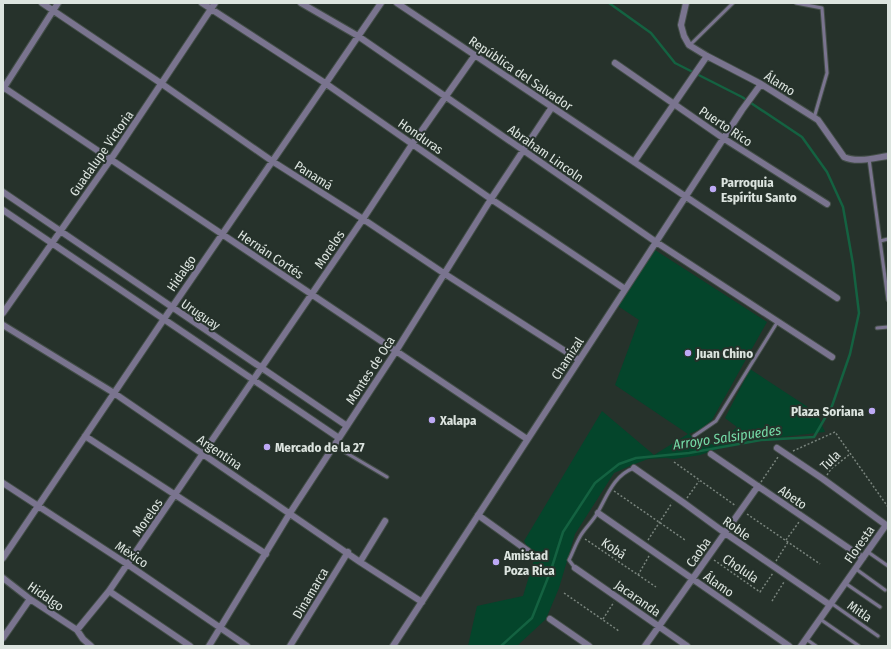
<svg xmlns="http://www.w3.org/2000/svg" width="891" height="649" font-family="'Fira Sans Condensed',sans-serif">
  <rect width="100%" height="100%" fill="#26322b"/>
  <path fill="#04452b" d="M 655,250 L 767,322 L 712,420 L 701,429 L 689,434 L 702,445 L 720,443 L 737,427 L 725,418 L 750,369 L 817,413 L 825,432 L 739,442 L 700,455 L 674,459 L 666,458 L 648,459 L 632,465 L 614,473 L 575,534 L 559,588 L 546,619 L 517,646 L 468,646 L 477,606 L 523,596 L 534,560 L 524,541 L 602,411 L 654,455 L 688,434 L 615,385 L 639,320 L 618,306 Z"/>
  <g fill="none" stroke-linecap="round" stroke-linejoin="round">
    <path stroke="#146241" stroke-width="2.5" d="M 501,646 L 532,618 L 551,570 L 563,532 L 595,483 L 619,464 L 636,458 L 689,453 L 761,440 L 814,437 L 832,406 L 850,354 L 859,313 L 853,264 L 843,207 L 827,172 L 802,137 L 742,97 L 675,63 L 651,33 L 609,3"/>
    <g stroke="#434e48" stroke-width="5">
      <path id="lane" d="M 796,3 L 822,8 L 827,73 L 814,118
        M 690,45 L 733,3
        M 869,159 L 888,300
        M 880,241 L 888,239
        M 877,328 L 888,327
        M 694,436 L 716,421 L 778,321
        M 333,445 L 387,477
        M 868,552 L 888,566
        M 575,568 L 569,560 C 573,552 576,543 581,535 C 586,527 593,521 598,512 C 607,496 614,475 634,468
        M 856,569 L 885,590
        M 845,583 L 880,607
        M 831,603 L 878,636
        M 820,619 L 859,646
        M 806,639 L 816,646"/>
    </g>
    <g stroke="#434e48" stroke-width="8">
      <path id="street" d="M 42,3 L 162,84 L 272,161 L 363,219 L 445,274 L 579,360
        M 202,3 L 325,83 L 491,199 L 625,289
        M 301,3 L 358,36 L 656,242 L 832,357
        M 397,3 L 837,298
        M 686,3 L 681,25 L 684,36 L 689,45 L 707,56 L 761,84 L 818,120 L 844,157 C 857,163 874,158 888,156
        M 615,63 L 723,138 L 827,204
        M 3,87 L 527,439
        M 3,89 L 58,3
        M 634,162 L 707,56
        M 3,192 L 347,426
        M 3,210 L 339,438
        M 3,313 L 111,159 L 215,3
        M 3,325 L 114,393 L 360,562 L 422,602
        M 85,436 L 266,554
        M 777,448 L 823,479 L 886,525 L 801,646
        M 711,454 L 863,558
        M 634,468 L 684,503 L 725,533 L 830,605
        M 3,483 L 127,564 L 247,646
        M 598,513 L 789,646
        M 478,515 L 528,551
        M 3,558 L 164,319 L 381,3
        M 360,562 L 385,521
        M 575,568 L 687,646
        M 3,578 L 30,599 L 77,630 L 83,639 L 91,646
        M 109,591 L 190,646
        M 550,619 L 589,646
        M 77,630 L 109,591 L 363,219 L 413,143 L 475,55
        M 3,638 L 30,599
        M 209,646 L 290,513 L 396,351 L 491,199 L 552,107
        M 290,646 L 348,552
        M 393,646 L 742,110 L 761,84
        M 645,646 L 758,486"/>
    </g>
    <path stroke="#79847d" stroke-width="1.5" stroke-dasharray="2 2" stroke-linecap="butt" d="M 793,451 L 835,432 L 888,507
      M 674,462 L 736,506
      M 827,475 L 831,469 L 850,454
      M 761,482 L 778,457
      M 614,491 L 685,540
      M 687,498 L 699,481
      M 747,514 L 820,564
      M 585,539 L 656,587
      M 648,540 L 672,503
      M 786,540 L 799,522
      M 714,560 L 760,592 L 773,573
      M 776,561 L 788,542
      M 638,575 L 649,556
      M 564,593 L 619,631
      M 772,601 L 784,582
      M 603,619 L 614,602"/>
    <use href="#lane" stroke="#7a748f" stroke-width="3"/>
    <use href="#street" stroke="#7a748f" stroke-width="6"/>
  </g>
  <g fill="#bda9f5" stroke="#26322b" stroke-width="1.5">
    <circle cx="713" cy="189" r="4"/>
    <circle cx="688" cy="353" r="4"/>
    <circle cx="872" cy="411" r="4"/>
    <circle cx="432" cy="420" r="4"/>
    <circle cx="267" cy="447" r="4"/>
    <circle cx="496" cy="562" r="4"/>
  </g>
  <g text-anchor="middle" stroke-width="4" stroke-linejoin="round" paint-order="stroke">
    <g font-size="13" fill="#dce4df" stroke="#26322b">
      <text transform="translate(521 73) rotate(34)" y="5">República del Salvador</text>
      <text transform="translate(780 83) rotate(32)" y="5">Álamo</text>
      <text transform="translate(726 126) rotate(34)" y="5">Puerto Rico</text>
      <text transform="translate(421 136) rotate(35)" y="5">Honduras</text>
      <text transform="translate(101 153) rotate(-55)" y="5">Guadalupe Victoria</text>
      <text transform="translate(546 153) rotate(35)" y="5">Abraham Lincoln</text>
      <text transform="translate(314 175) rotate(32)" y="5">Panamá</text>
      <text transform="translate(329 249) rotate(-56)" y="5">Morelos</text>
      <text transform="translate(271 254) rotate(34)" y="5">Hernán Cortés</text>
      <text transform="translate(181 273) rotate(-56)" y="5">Hidalgo</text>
      <text transform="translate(201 314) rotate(34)" y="5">Uruguay</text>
      <text transform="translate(567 358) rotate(-57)" y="5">Chamizal</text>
      <text transform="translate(370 370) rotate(-57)" y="5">Montes de Oca</text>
      <text transform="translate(220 452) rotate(34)" y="5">Argentina</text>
      <text transform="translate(830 460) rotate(-44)" y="5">Tula</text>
      <text transform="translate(793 497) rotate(35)" y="5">Abeto</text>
      <text transform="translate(147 517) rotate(-55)" y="5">Morelos</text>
      <text transform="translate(737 528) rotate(35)" y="5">Roble</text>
      <text transform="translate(859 544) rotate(-55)" y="5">Floresta</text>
      <text transform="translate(614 548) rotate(34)" y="5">Kobá</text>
      <text transform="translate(698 552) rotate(-55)" y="5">Caoba</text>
      <text transform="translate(132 554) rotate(34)" y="5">México</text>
      <text transform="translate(741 568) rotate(34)" y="5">Cholula</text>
      <text transform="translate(719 584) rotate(35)" y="5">Álamo</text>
      <text transform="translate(310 593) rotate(-59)" y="5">Dinamarca</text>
      <text transform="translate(46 596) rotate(35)" y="5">Hidalgo</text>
      <text transform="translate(638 598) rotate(35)" y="5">Jacaranda</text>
      <text transform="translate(860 611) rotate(35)" y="5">Mitla</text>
    </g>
    <g font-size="13" font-weight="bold" fill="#dce4df" stroke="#26322b" text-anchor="start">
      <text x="721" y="187">Parroquia<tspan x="721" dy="15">Espíritu Santo</tspan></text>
      <text x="696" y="358">Juan Chino</text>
      <text x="864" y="416" text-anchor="end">Plaza Soriana</text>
      <text x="440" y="425">Xalapa</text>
      <text x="275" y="452">Mercado de la 27</text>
      <text x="504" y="560">Amistad<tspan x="504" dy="15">Poza Rica</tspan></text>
    </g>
    <g font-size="14" font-style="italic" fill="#75dba7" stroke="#26322b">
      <text transform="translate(727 437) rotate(-8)" y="5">Arroyo Salsipuedes</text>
    </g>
  </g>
  <rect width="891" height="649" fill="none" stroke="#dce4df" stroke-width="8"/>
</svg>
